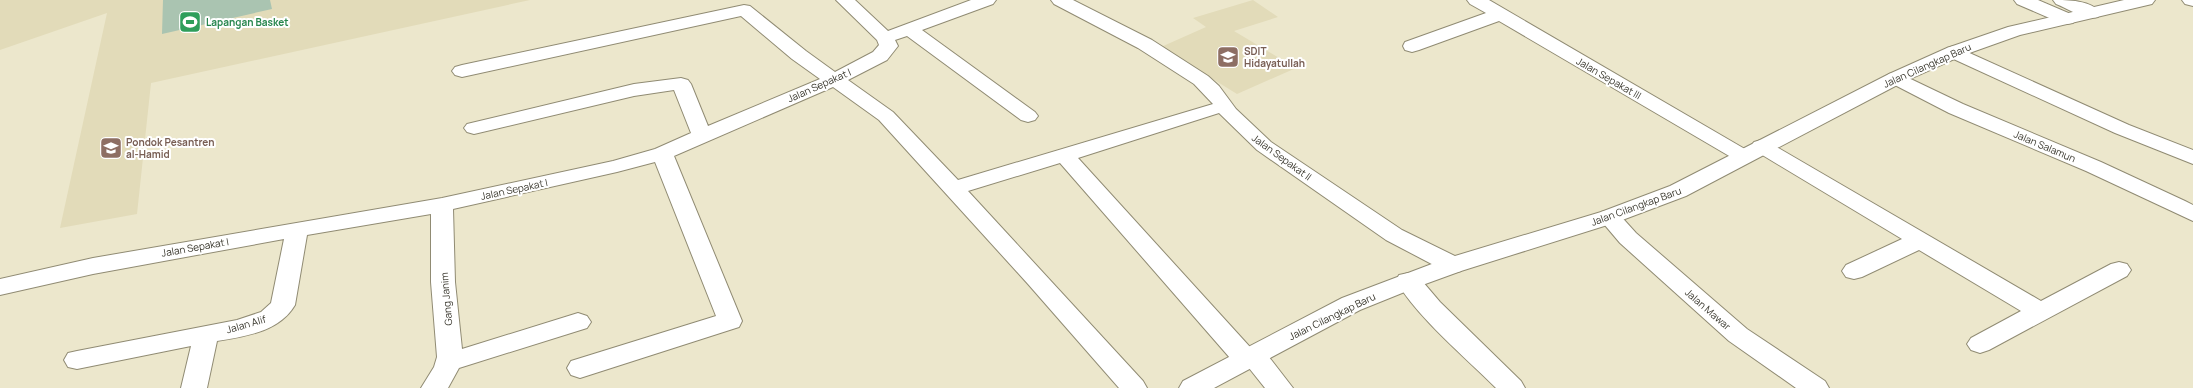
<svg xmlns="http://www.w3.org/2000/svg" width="2193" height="388" font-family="Manrope,sans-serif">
  <rect width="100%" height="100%" fill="#ece7cc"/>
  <path fill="#e2dbb9" d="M 0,0 L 530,0 L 151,83 L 137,214 L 60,228 L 107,13 L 0,50 Z
    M 1253,0 L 1278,17 L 1234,31 L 1296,68 L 1237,94 L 1161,47 L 1206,27 L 1193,18 Z"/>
  <path fill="#aac4b1" d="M 163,0 L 270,0 L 272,9 L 162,34 Z"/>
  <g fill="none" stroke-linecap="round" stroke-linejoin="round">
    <g stroke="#908b73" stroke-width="2">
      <path id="street" d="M 836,0 L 855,0 L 888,31 L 971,0 L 996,0 L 993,4 L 922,30 L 1035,112 L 1038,116 L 1035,120 L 1028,122 L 1021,120 L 907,36 L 895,40 L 898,46 L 887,60 L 848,80 L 893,112 L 958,180 L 1213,104 L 1194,84 L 1138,48 L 1054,4 L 1051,0 L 1073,0 L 1152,40 L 1208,76 L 1219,86 L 1236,109 L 1271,142 L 1402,230 L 1461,259 L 1465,265 L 1461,271 L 1453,273 L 1445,271 L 1386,240 L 1257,150 L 1219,113 L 1078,158 L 1250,347 L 1262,348 L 1293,388 L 1265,388 L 1249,368 L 1237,366 L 1060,163 L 968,191 L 1143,381 L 1147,388 L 1119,388 L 1028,284 L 879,120 L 833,87 L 674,156 L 742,321 L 739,327 L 580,378 L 571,375 L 567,368 L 571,361 L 716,316 L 655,162 L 617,172 L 453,209 L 455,282 L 462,349 L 578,313 L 587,316 L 591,322 L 587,328 L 459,368 L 448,388 L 421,388 L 434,367 L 437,357 L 431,282 L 431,214 L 307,235 L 295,305 C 279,332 246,336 217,341 L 207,388 L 181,388 L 191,346 L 77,369 L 68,367 L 64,360 L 68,353 L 77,351 L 237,320 L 261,312 L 271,303 L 284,239 L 93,274 L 0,295 L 0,279 L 93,258 L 442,198 L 613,161 L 655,149 L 691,133 L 674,90 L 634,96 L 474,134 L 467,132 L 464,128 L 467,124 L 634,84 L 681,78 L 688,80 L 691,84 L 708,126 L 820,79 L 792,59 L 741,16 L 462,77 L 455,75 L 452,71 L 455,67 L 462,65 L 744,5 L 750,6 L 806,51 L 835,72 L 873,52 L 879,45 L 877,40 Z
        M 1467,0 L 1489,0 L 1750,152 L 1754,156 L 1750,160 L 1743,162 L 1736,160 L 1499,21 L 1419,50 L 1412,52 L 1405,50 L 1403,46 L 1405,42 L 1486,13 L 1470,4 Z
        M 2014,0 L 2038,0 L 2073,15 L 2076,19 L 2073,23 L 2067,24 L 2061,23 L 2017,4 Z
        M 2053,0 C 2068,0 2091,0 2101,13 L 2098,17 C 2084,20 2069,9 2056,4 Z
        M 2182,0 L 2193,0 L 2193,6 L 2185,4 Z
        M 1954,46 L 2129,125 L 2193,150 L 2193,164 L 2115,133 L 1947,56 L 1945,52 L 1947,48 Z
        M 1896,72 L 1963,104 L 2101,162 L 2185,201 L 2193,205 L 2193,221 L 2086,171 L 1949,113 L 1889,82 L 1886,78 L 1889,74 Z
        M 1761,140 L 1768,142 L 2041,301 L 2111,264 L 2119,262 L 2127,264 L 2131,270 L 2127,276 L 1989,350 L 1980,353 L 1971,350 L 1967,344 L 1971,338 L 2021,311 L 1919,250 L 1862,277 L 1854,279 L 1846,277 L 1842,271 L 1846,265 L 1902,239 L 1754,150 L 1751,146 L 1754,142 Z
        M 1609,210 L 1617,212 L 1636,233 L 1747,329 L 1825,381 L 1829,388 L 1796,388 L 1729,341 L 1620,243 L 1598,217 L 1601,212 Z
        M 1408,273 L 1417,275 L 1440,302 L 1521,381 L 1525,388 L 1496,388 C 1464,356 1419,319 1396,281 L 1399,275 Z"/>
    </g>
    <g stroke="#908b73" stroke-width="2">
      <path id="secondary" d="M 2124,0 L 2155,0 L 2152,4 L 2020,35 L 1961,56 L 1903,82 L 1686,196 L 1617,222 L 1461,271 L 1417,287 L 1360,310 L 1214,388 L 1179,388 L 1183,381 L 1342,298 L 1445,259 L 1601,212 L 1670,186 L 1889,74 L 1947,48 L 2008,27 Z"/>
    </g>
    <use href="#street" fill="#fff" fill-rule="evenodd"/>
    <use href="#secondary" fill="#fff" fill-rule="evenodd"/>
  </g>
  <defs>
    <g id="stadium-square" transform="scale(1.15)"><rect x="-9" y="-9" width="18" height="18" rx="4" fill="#2e9e5b" stroke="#fff"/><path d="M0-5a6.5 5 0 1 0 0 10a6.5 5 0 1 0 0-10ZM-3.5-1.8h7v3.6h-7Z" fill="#fff"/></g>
    <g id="school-square" transform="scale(1.15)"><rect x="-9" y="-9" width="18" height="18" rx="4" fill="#8d6e63" stroke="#fff"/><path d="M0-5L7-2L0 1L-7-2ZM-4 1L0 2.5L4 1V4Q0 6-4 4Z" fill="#fff"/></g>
  </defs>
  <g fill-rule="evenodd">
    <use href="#stadium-square" x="190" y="22"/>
    <use href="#school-square" x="1228" y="57"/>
    <use href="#school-square" x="111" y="148"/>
  </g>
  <g text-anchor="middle" stroke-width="4" stroke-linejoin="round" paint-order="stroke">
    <g font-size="10" font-weight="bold" fill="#27864d" stroke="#fff" text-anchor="start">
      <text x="206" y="26">Lapangan Basket</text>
    </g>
    <g font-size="10" font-weight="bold" fill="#785e54" stroke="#fff" text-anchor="start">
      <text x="1244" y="55">SDIT<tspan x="1244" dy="12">Hidayatullah</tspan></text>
      <text x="126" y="146">Pondok Pesantren<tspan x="126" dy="12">al-Hamid</tspan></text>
    </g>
    <g font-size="10" fill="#3a382e" stroke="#fff">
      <text transform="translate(1927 65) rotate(-24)" y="4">Jalan Cilangkap Baru</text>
      <text transform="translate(1609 78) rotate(30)" y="4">Jalan Sepakat III</text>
      <text transform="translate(819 85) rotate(-24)" y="4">Jalan Sepakat I</text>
      <text transform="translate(2045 146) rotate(23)" y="4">Jalan Salamun</text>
      <text transform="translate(1282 157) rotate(36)" y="4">Jalan Sepakat II</text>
      <text transform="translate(514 189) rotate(-12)" y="4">Jalan Sepakat I</text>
      <text transform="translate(1636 206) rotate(-20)" y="4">Jalan Cilangkap Baru</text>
      <text transform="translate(195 247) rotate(-10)" y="4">Jalan Sepakat I</text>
      <text transform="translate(446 299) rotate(-95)" y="4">Gang Janim</text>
      <text transform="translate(1708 309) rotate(41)" y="4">Jalan Mawar</text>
      <text transform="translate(1332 316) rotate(-26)" y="4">Jalan Cilangkap Baru</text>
      <text transform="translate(246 324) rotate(-16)" y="4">Jalan Alif</text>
    </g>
  </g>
</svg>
